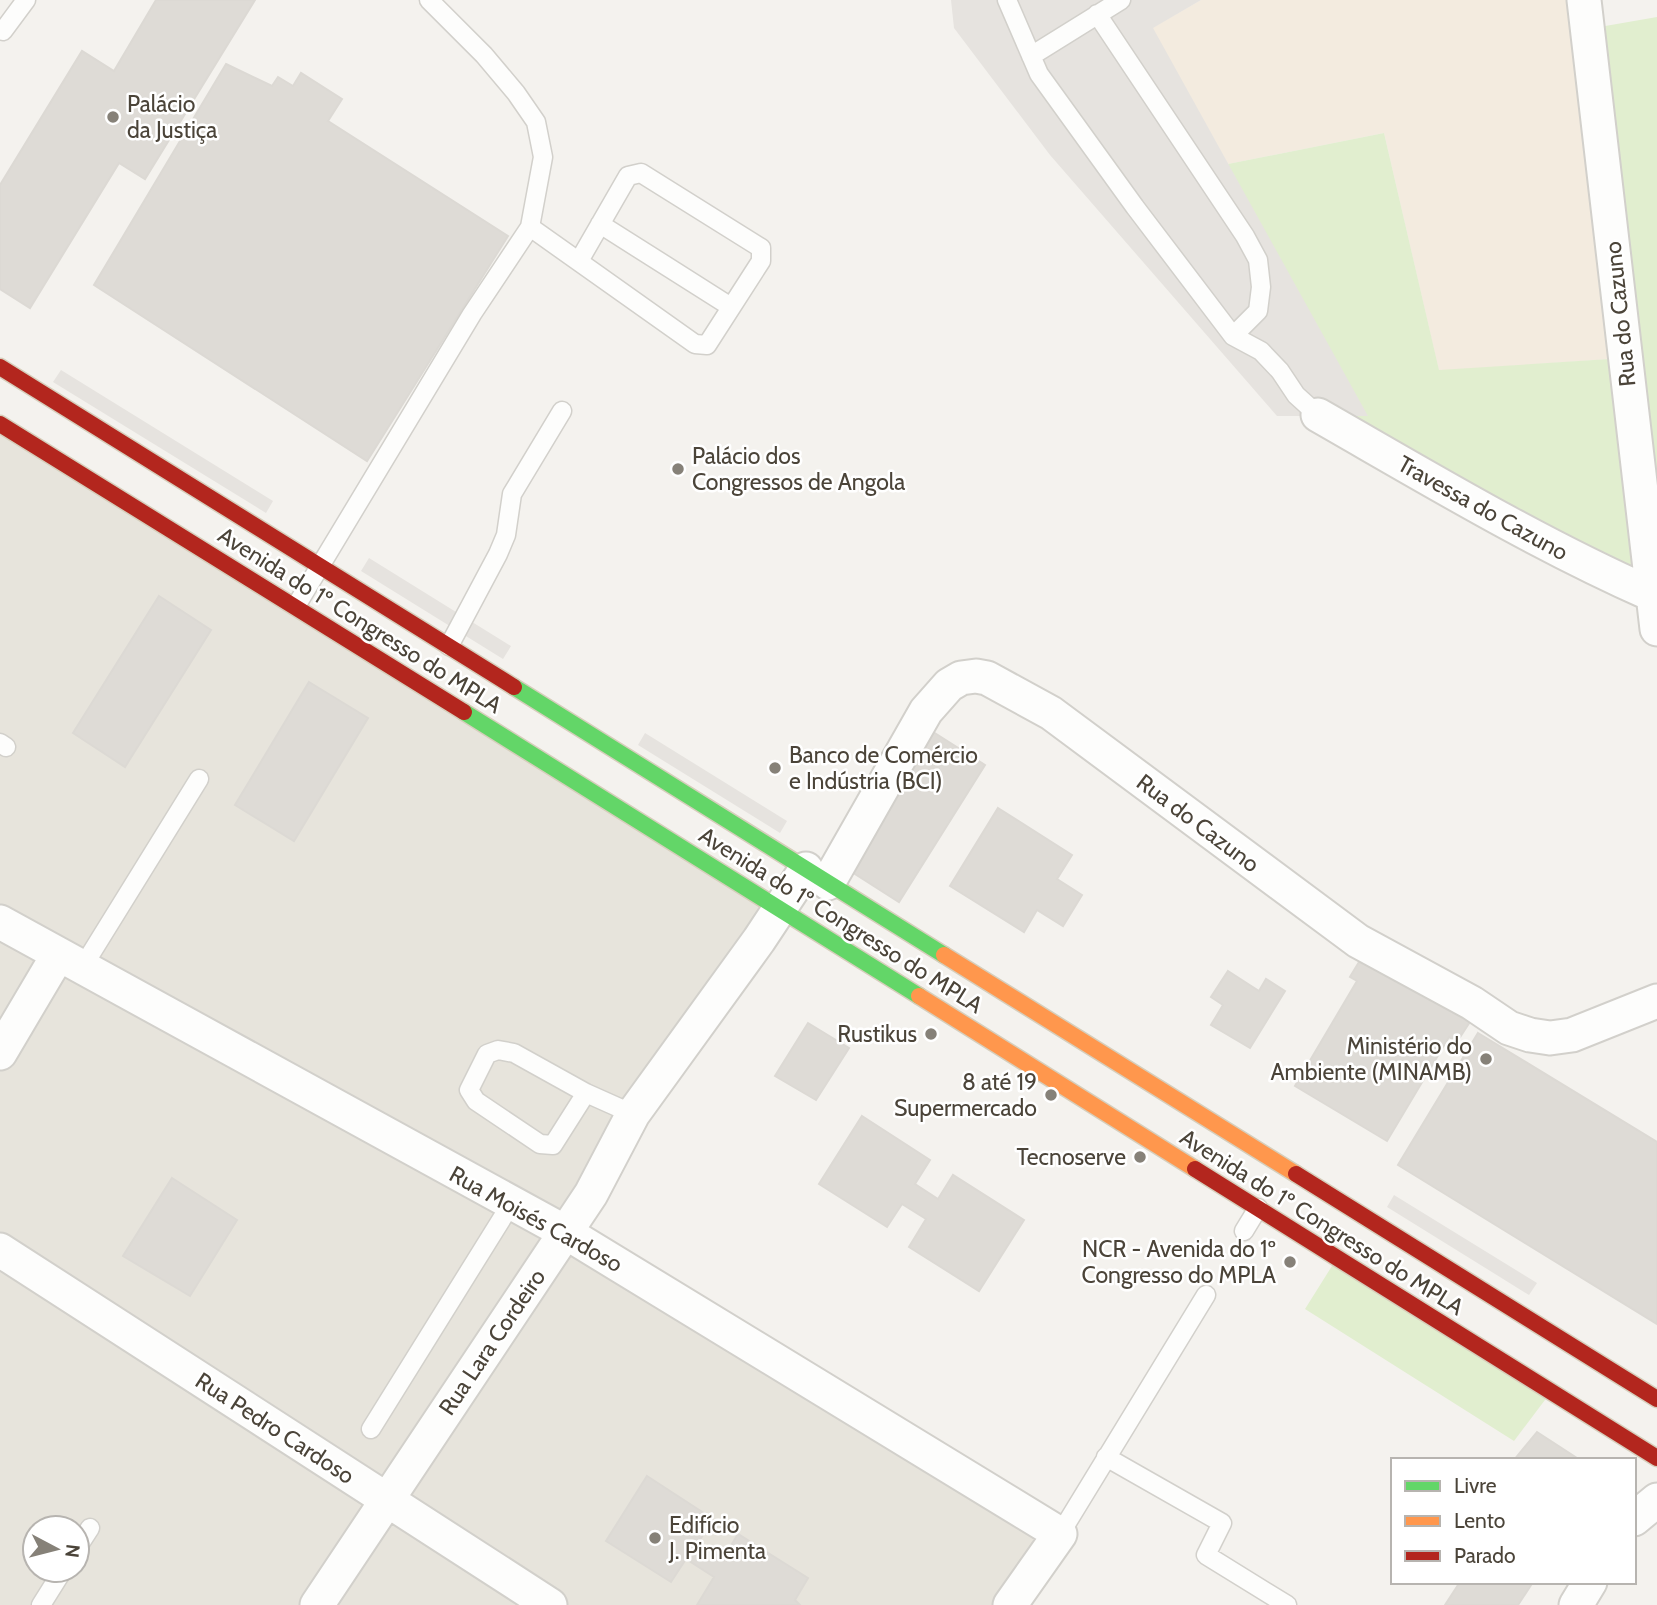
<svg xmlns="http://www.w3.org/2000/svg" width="1657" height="1605" font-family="Cabin,sans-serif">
  <rect width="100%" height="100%" fill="#f4f2ee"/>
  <path fill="#e7e4dc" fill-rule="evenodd" d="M 0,425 L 780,909 L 565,1232 L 1060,1534 L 1010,1605 L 0,1605 ZM 35,1528 L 77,1528 L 77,1570 L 35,1570 Z"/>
  <path fill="#f3ebdf" d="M 1201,0 L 1584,0 L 1625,358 L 1439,371 L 1384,133 L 1228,164 L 1152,28 Z"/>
  <path fill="#e1eecf" d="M 1657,17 L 1657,594 L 1318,415 L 1228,164 L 1384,133 L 1439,370 L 1625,358 L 1588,29 Z
    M 1337,1258 L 1551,1392 L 1514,1441 L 1305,1309 Z"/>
  <path fill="#e6e3df" d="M 951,0 L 1201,0 L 1153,28 L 1368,416 L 1277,416 L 1050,155 L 954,28 Z
    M 61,370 L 273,501 L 266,513 L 53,382 Z
    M 369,558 L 511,646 L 503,659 L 361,571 Z
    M 645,733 L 787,821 L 780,833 L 638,745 Z
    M 1394,1195 L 1537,1283 L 1529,1295 L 1387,1207 Z"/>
  <path fill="#dedbd6" stroke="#dcd9d4" stroke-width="2" d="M 156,0 L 255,0 L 145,179 L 119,163 L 30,308 L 0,289 L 0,185 L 82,51 L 114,71 Z
    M 226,64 L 272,86 L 278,77 L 293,86 L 301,73 L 342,99 L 328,121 L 508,236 L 367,461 L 94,285 Z
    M 159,596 L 211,630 L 125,767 L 73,733 Z
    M 309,682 L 368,718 L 294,841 L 235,805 Z
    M 930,730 L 985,765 L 899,902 L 844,867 Z
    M 998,808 L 1072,855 L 1057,879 L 1082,895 L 1063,926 L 1037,910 L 1024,932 L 950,886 Z
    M 1365,952 L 1473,1017 L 1457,1042 L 1449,1037 L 1387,1141 L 1295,1086 L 1357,981 L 1350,977 Z
    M 1228,971 L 1259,991 L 1266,979 L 1285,991 L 1250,1048 L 1211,1025 L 1223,1005 L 1211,997 Z
    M 808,1023 L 849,1048 L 816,1100 L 775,1076 Z
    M 1478,1033 L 1657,1142 L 1657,1324 L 1398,1165 Z
    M 862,1116 L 930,1160 L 915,1184 L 938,1199 L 953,1175 L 1024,1220 L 979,1291 L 909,1247 L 926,1219 L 902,1204 L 887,1227 L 819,1184 Z
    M 172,1178 L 237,1220 L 190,1296 L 123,1256 Z
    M 1537,1432 L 1580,1460 L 1514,1460 Z
    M 647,1476 L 713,1519 L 698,1543 L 723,1559 L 738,1534 L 808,1578 L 795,1600 L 800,1605 L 697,1605 L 714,1577 L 686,1559 L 671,1582 L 606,1541 Z
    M 1460,1582 L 1533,1582 L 1518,1605 L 1445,1605 Z"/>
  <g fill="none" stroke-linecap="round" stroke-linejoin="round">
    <g stroke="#d2d0cb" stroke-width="21">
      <path id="lane" d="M 1007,0 L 1039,74 L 1135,207 L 1233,336 L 1261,351 L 1280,371 L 1296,395 L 1318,415
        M 1097,14 L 1245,236 L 1258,260 L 1261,287 L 1258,311 L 1233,336
        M 3,31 L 26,0
        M 1031,56 L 1121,0
        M 600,224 L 731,307
        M 530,227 L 695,344 L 707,345 L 761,261 L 761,248 L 641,173 L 628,176 L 579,261
        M 296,606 L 472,314 L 530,227 L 543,157 L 536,122 L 516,93 L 484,55 L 429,0
        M 449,646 L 498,554 L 506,535 L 512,494 L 562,411
        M 0,743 L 6,747
        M 82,968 L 199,779
        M 586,1093 L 553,1145 L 540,1144 L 476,1101 L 469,1090 L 487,1054 L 498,1050 L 514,1053 L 586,1093 L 633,1114
        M 1244,1231 L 1258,1208
        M 371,1429 L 511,1204
        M 1106,1457 L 1222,1523 L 1206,1555 L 1287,1605
        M 1060,1534 L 1206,1295
        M 77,1548 L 90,1528
        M 41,1605 L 63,1570"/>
    </g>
    <g stroke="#d2d0cb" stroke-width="37">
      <path id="street" d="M 1584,0 L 1657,629
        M 1318,415 C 1428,478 1536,543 1651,594
        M 828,883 L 926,711 L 949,685 L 961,678 L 976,676 L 987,678 L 1051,713 L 1358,941 L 1472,1003 L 1509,1028 L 1530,1035 L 1550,1038 L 1572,1035 L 1657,1001
        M 0,922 L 565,1232 L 1060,1534 L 1010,1605
        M 0,1053 L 58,955
        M 0,1250 L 550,1605
        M 1634,1519 L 1657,1500
        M 317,1605 L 591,1194 L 633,1114 L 759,940 L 806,869
        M 1576,1605 L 1590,1582"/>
    </g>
    <g stroke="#d6cebb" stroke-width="19">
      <path id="fast" d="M 514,687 L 944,955
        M 464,712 L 919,996"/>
    </g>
    <g stroke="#d6cebb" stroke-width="19">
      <path id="slow" d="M 944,955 L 1296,1174
        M 919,996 L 1195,1169"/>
    </g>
    <g stroke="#d6cebb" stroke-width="19">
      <path id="jam" d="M 0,367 L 514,687
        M 0,424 L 464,712
        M 1195,1169 L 1657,1458
        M 1296,1174 L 1657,1399"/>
    </g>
    <use href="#lane" stroke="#fdfdfc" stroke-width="18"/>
    <use href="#street" stroke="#fdfdfc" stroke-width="33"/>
    <use href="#fast" stroke="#63d668" stroke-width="16"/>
    <use href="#slow" stroke="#ff974d" stroke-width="16"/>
    <use href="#jam" stroke="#b3261e" stroke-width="16"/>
  </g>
  <g fill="#868178" stroke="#fff" stroke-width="2.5">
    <circle cx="113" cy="117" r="7"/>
    <circle cx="678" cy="469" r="7"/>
    <circle cx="775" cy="768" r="7"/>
    <circle cx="931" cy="1034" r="7"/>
    <circle cx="1486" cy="1059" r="7"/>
    <circle cx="1051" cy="1095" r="7"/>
    <circle cx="1140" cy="1157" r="7"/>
    <circle cx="1290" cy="1262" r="7"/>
    <circle cx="655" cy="1538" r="7"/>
  </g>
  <g text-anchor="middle" stroke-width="5" stroke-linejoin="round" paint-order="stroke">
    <g font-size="23" fill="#4b4439" stroke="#fff" text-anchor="end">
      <text x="127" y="112" text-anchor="start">Palácio<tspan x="127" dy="26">da Justiça</tspan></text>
      <text x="692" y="464" text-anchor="start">Palácio dos<tspan x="692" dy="26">Congressos de Angola</tspan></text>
      <text x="789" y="763" text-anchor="start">Banco de Comércio<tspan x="789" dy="26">e Indústria (BCI)</tspan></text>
      <text x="917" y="1042">Rustikus</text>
      <text x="1472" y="1054">Ministério do<tspan x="1472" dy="26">Ambiente (MINAMB)</tspan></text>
      <text x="1037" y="1090">8 até 19<tspan x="1037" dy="26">Supermercado</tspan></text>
      <text x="1126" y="1165">Tecnoserve</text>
      <text x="1276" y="1257">NCR - Avenida do 1º<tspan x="1276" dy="26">Congresso do MPLA</tspan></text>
      <text x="669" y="1533" text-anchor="start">Edifício<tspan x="669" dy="26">J. Pimenta</tspan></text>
    </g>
    <g font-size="23" fill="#4b4439" stroke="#fff">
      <text transform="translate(1620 314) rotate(-96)" y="8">Rua do Cazuno</text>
      <text transform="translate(1483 508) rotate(29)" y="8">Travessa do Cazuno</text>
      <text transform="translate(360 620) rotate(32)" y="8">Avenida do 1º Congresso do MPLA</text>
      <text transform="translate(1198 823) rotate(37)" y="8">Rua do Cazuno</text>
      <text transform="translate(841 920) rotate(32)" y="8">Avenida do 1º Congresso do MPLA</text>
      <text transform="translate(536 1219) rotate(29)" y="8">Rua Moisés Cardoso</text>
      <text transform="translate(1322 1222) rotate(32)" y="8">Avenida do 1º Congresso do MPLA</text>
      <text transform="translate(492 1342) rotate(-56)" y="8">Rua Lara Cordeiro</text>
      <text transform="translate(275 1428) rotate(33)" y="8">Rua Pedro Cardoso</text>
    </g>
  </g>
  <rect x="1391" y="1458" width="245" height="126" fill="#ffffff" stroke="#b7b4b0" stroke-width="2"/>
  <rect x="1405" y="1481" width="35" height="10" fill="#63d668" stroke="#b7b4b0" stroke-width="2"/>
  <text x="1454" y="1493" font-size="21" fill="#4b4439">Livre</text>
  <rect x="1405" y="1516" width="35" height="10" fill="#ff974d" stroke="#b7b4b0" stroke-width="2"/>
  <text x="1454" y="1528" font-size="21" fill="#4b4439">Lento</text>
  <rect x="1405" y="1551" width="35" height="10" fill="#b3261e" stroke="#b7b4b0" stroke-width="2"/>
  <text x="1454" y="1563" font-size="21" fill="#4b4439">Parado</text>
  <g transform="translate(56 1549) rotate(97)"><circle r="33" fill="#ffffff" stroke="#b7b4b0" stroke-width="2"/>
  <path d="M0-5L12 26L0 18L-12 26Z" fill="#868178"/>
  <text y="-10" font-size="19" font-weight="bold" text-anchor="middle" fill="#4b4439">N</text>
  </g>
</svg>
